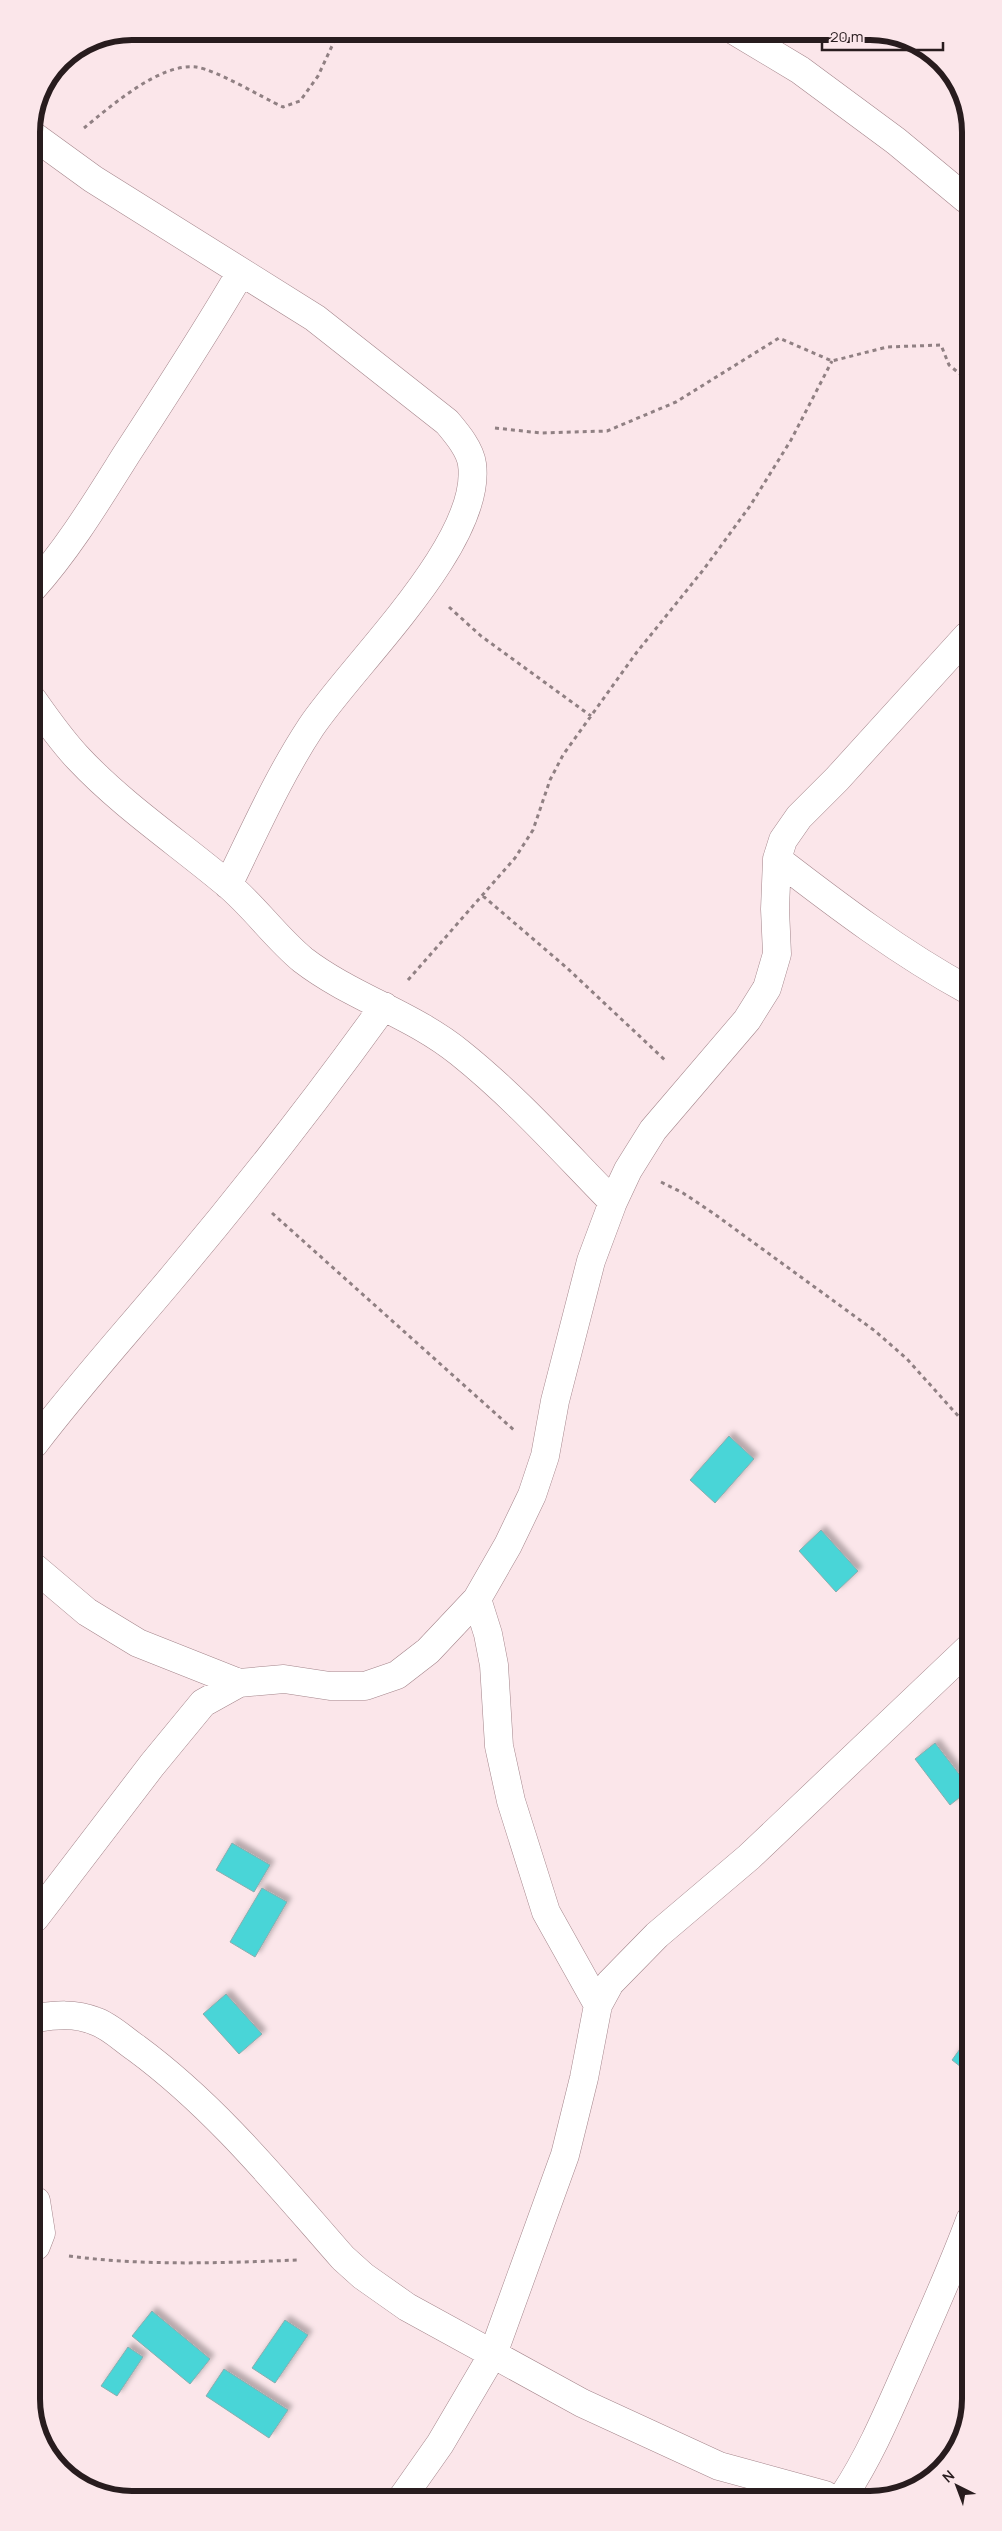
<svg xmlns="http://www.w3.org/2000/svg" width="1002" height="2531" font-family="Manrope,sans-serif">
  <defs>
    <filter id="shadow"><feDropShadow dx="4.5" dy="-4.5" stdDeviation="2.5" flood-color="#0004"/></filter>
  </defs>
  <rect width="100%" height="100%" fill="#fbe6ea"/>
  <path fill="#49d5d7" stroke="#8aadae" filter="url(#shadow)" d="M 729,1436 L 754,1459 L 715,1503 L 690,1480 Z
    M 821,1530 L 858,1571 L 836,1592 L 799,1551 Z
    M 935,1743 L 969,1787 L 969,1790 L 950,1805 L 915,1759 Z
    M 232,1843 L 270,1865 L 254,1892 L 216,1870 Z
    M 262,1888 L 287,1902 L 255,1957 L 230,1942 Z
    M 226,1994 L 262,2034 L 239,2054 L 203,2014 Z
    M 970,2035 L 970,2074 L 952,2060 Z
    M 152,2311 L 210,2359 L 190,2384 L 132,2336 Z
    M 285,2320 L 308,2335 L 275,2383 L 252,2368 Z
    M 128,2347 L 143,2357 L 117,2396 L 101,2386 Z
    M 224,2369 L 288,2410 L 269,2438 L 206,2396 Z"/>
  <g fill="none" stroke-linecap="round" stroke-linejoin="round">
    <g stroke="#a4858b" stroke-width="29">
      <path id="minor" d="M 735,31 L 800,70 L 896,141 L 966,199
        M 31,134 L 93,179 L 315,318 L 447,422 C 457,434 470,449 472,464 C 483,542 354,663 311,727 C 278,777 254,832 228,885
        M 32,589 C 68,549 97,501 126,455 C 165,395 205,334 241,272
        M 33,700 C 47,720 61,740 78,758 C 122,805 177,842 226,883 C 254,906 275,937 303,960 C 351,997 412,1014 460,1053 C 515,1097 563,1151 613,1202
        M 777,859 C 838,906 900,953 968,990
        M 34,1444 C 78,1386 126,1333 172,1278 C 246,1190 317,1099 384,1006
        M 35,1568 L 87,1612 L 138,1643 L 239,1683
        M 477,1599 L 488,1634 L 494,1665 L 499,1746 L 511,1801 L 546,1912 L 598,2005
        M 35,1918 L 152,1765 L 203,1703 L 239,1683 L 284,1679 L 330,1686 L 365,1686 L 397,1675 L 428,1651 L 477,1599 L 508,1545 L 532,1495 L 545,1456 L 555,1401 L 591,1261 L 613,1202 L 628,1170 L 653,1130 L 747,1020 L 767,988 L 777,954 L 775,909 L 777,859 L 783,840 L 799,817 L 837,779 L 967,636
        M 36,2018 C 56,2015 75,2013 95,2021 C 110,2026 124,2040 136,2048 C 216,2107 278,2184 343,2258 L 363,2276 L 407,2307 L 582,2403 L 719,2466 L 825,2495
        M 36,2201 L 41,2233 L 36,2246
        M 844,2495 C 871,2454 889,2410 909,2365 C 930,2317 952,2269 970,2220
        M 402,2498 L 440,2444 L 493,2354 L 565,2155 L 584,2078 L 598,2005 L 610,1983 L 657,1935 L 749,1857 L 969,1648"/>
    </g>
    <path stroke="#908083" stroke-width="3" stroke-dasharray="4 4" stroke-linecap="butt" d="M 821,41 L 828,31
      M 84,128 C 110,107 159,63 196,67 C 217,70 261,97 283,107 L 300,101 L 318,76 L 339,31
      M 495,428 L 541,433 L 607,431 L 676,402 L 779,338 L 832,361 L 887,347 L 941,345 L 949,365 L 966,379
      M 449,607 L 481,636 L 591,716
      M 483,896 L 567,968 L 667,1062
      M 408,980 L 515,858 L 533,830 L 550,780 L 563,755 L 637,652 L 704,569 L 750,506 L 791,440 L 832,361
      M 661,1182 L 683,1193 L 713,1213 L 875,1331 L 907,1359 L 969,1428
      M 272,1213 L 515,1431
      M 69,2256 C 144,2266 222,2263 297,2260"/>
    <use href="#minor" stroke="#fff" stroke-width="28"/>
  </g>
  <path d="M0 0H1002V2531H0ZM132 40H870A92 92 0 0 1 962 132V2399A92 92 0 0 1 870 2491H132A92 92 0 0 1 40 2399V132A92 92 0 0 1 132 40Z" fill="#fbe6ea" fill-rule="evenodd"/>
  <path fill="none" stroke="#281c1e" stroke-width="6" d="M132 40H870A92 92 0 0 1 962 132V2399A92 92 0 0 1 870 2491H132A92 92 0 0 1 40 2399V132A92 92 0 0 1 132 40Z"/>
  <g transform="translate(957 2486) rotate(318)" stroke="#fbe6ea" stroke-width="4" paint-order="stroke">
  <path d="M0-4L9 19L0 12L-9 19Z" fill="#281c1e"/>
  <text y="-8" font-size="14" font-weight="bold" text-anchor="middle" fill="#281c1e">N</text>
  </g>
  <path d="M822 42v8h121v-8" fill="none" stroke="#281c1e" stroke-width="2.5"/>
  <text x="830" y="42" font-size="15" fill="#281c1e" stroke="#fbe6ea" stroke-width="4" paint-order="stroke">20 m</text>
</svg>
